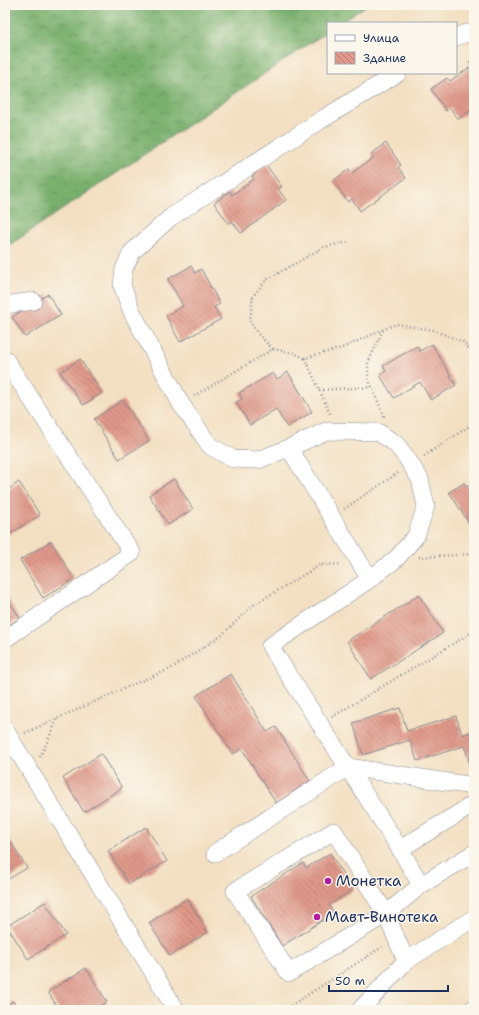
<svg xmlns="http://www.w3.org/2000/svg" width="479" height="1015" font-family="'Shantell Sans',sans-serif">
  <defs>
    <pattern id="forest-crowns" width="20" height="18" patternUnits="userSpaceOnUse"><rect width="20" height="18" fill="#7ab06e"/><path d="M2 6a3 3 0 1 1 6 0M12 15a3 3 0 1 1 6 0" fill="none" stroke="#63905e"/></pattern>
    <pattern id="building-back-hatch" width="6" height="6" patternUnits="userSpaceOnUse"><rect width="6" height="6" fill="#e0998a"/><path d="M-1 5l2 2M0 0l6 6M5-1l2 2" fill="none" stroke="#b57d74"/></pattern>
  </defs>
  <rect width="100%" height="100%" fill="#fbf7ec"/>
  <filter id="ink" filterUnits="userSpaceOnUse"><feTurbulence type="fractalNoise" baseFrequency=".025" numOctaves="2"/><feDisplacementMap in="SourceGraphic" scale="8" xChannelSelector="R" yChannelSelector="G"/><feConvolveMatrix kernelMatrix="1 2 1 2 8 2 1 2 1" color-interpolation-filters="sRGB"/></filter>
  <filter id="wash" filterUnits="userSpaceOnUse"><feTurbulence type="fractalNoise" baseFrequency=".012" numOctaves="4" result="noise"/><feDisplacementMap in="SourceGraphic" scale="16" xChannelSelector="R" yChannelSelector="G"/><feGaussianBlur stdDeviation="0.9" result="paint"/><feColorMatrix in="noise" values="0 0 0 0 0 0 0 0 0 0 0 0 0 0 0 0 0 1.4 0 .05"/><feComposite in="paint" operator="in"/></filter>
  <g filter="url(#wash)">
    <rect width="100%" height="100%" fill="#f3e0c3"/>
    <path fill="url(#forest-crowns)" stroke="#4a7066" d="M 5,5 L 367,5 L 340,23 L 328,23 L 328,31 L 5,248 Z"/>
    <g id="blocks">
      <path fill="url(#building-back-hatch)" d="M 474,59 L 474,108 L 458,119 L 450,108 L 446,111 L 431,89 L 447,78 L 450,81 L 472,66 L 469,62 Z
        M 386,143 L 401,165 L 398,167 L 406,178 L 360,211 L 352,199 L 348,202 L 333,181 L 349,169 L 352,173 L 374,157 L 371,154 Z
        M 266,165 L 282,187 L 278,189 L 286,200 L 241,233 L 232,221 L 229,224 L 214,203 L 230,191 L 232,195 L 254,179 L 252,176 Z
        M 191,266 L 195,273 L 201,269 L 220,304 L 214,307 L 221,319 L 180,342 L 166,316 L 183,306 L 168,279 Z
        M 48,294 L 61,315 L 25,337 L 12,317 Z
        M 432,344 L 456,385 L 431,400 L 420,382 L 394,398 L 380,375 L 386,371 L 383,366 L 417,346 L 420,351 Z
        M 80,359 L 102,393 L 83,405 L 60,372 Z
        M 288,372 L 312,412 L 287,427 L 276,409 L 250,425 L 236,402 L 242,399 L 239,393 L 273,373 L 277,379 Z
        M 123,400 L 149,441 L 119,459 L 94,419 Z
        M 174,479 L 193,509 L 168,525 L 149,495 Z
        M 19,482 L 40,515 L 5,537 L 5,492 Z
        M 474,482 L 474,526 L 472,528 L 449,492 L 464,483 L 467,487 Z
        M 51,541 L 74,579 L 43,598 L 20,560 Z
        M 5,595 L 20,618 L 5,628 Z
        M 419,595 L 443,633 L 371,679 L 347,641 Z
        M 231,674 L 267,732 L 276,727 L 310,781 L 276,803 L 242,749 L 233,754 L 196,696 Z
        M 400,708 L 407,731 L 456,716 L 462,735 L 474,731 L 474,765 L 471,766 L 464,746 L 417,761 L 410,740 L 363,755 L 353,723 Z
        M 101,754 L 122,788 L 84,812 L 63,778 Z
        M 146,827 L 167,861 L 129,884 L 108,851 Z
        M 5,833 L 27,868 L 5,881 Z
        M 330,853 L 353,890 L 329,905 L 334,913 L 282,946 L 251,896 L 303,863 L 306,868 Z
        M 187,898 L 208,932 L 170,956 L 149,923 Z
        M 45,902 L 66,935 L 28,959 L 7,926 Z
        M 86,968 L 107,1002 L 93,1010 L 59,1010 L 48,992 Z
        M 13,1001 L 18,1010 L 5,1010 L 5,1006 Z"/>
    </g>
  </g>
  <g filter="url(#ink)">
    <use href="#blocks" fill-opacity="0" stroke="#878890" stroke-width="1"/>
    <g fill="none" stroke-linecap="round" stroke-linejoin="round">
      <g stroke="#878890" stroke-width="18">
        <path id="minor" d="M 456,37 L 466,33 L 474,34
          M 398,73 L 321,120 L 171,217 L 132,252 L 124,269 L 122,285 L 132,312 L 181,404 L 210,446 L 233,459 L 258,460 L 289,448 L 326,431 L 378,432 L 396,444 L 406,457 L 420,479 L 426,506 L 416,536 L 396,559 L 370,579 L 270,646 L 400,849 L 421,885
          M 5,305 L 33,301
          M 5,359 L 132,553 L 5,639
          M 289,448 L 370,579
          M 5,730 L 176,1010
          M 400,849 L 474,804
          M 215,853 L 348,767 L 474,786
          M 406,961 L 474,918
          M 360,1010 L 406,961 L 386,914 L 334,831 L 235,891 L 289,973 L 386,914 L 421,885 L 474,853
          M 471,1010 L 474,1008"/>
      </g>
      <path stroke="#878890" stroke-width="2.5" stroke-dasharray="1 3" stroke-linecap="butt" d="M 383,330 L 368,363 L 368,378 L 385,418
        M 273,349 L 258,334 L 250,321 L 253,296 L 266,280 L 324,247 L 349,242
        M 305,358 L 331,416
        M 319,390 L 371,387
        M 194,396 L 273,349 L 294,353 L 305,358 L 342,348 L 396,324 L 433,330 L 463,342 L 474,354
        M 424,456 L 474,423
        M 344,509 L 398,473
        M 419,557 L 474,554
        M 332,717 L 474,631
        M 25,733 L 134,684 L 170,669 L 222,635 L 252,606 L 320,565 L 342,564
        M 40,757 L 58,718
        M 284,1010 L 382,947"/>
      <use href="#minor" stroke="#fff" stroke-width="17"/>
    </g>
  </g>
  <g fill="#b5179e" stroke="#fbf7ec" stroke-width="1.5">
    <circle cx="328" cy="881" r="4"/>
    <circle cx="317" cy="917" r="4"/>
  </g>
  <g text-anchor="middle" stroke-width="3" stroke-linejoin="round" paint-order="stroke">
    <g font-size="15" fill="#1b2f5e" stroke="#fbf7ec" text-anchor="start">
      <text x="336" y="886">Монетка</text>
      <text x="325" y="922">Мавт-Винотека</text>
    </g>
  </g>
  <rect width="479" height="1015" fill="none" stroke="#fbf7ec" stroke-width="20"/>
  <rect x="327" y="22" width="130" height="52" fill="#fbf7ec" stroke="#a1a7b3"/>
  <rect x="335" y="35" width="20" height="6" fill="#ffffff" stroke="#a1a7b3"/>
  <text x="363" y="42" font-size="12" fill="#1b2f5e">Улица</text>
  <rect x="335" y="52" width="20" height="12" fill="url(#building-back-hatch)" stroke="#a1a7b3"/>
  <text x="363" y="62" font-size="12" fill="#1b2f5e">Здание</text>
  <path d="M329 985v6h119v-6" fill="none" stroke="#1b2f5e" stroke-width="2"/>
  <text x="335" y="985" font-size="12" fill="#1b2f5e" stroke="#fbf7ec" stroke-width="3" paint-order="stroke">50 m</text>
</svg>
